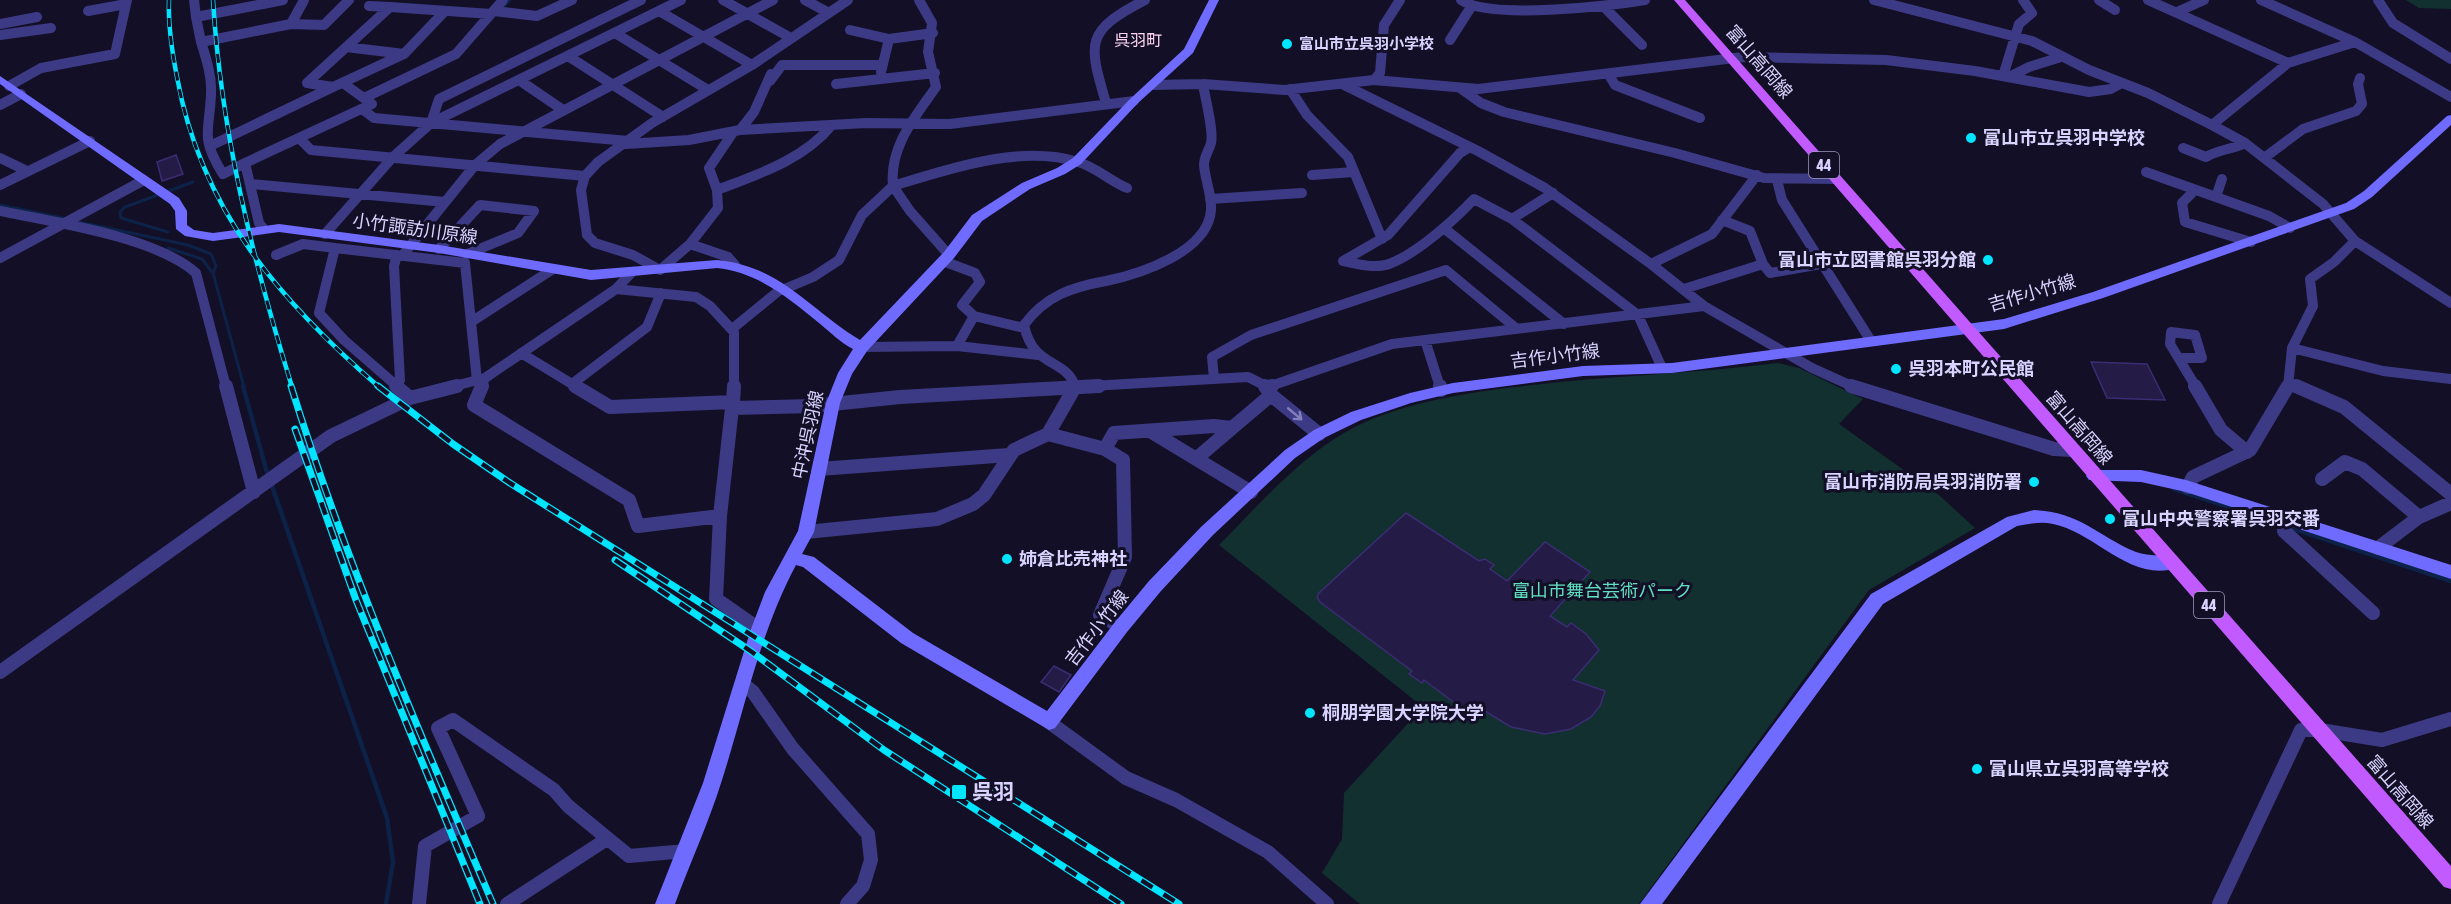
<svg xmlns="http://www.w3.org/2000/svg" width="2451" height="904" font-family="'Asap Condensed','Noto Sans JP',sans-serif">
  <rect width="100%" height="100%" fill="#130f26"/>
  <path fill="#12302f" d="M 2406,0 L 2451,0 L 2451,9 L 2419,8 Z
    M 1778,363 L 1799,368 L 1863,399 L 1839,424 L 1939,495 L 1975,528 L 1869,590 L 1639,904 L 1360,904 L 1322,873 L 1342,839 L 1344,793 L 1423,707 L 1219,545 C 1258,506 1296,461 1344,433 C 1394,404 1459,394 1515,387 C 1602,376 1690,374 1778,363 Z"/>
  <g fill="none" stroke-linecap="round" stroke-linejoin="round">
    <path stroke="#0c2248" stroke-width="3" d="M 500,11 L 510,0
      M 0,205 L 67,219
      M 74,221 L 188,245 L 211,254 L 216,266 L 213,273 L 244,387
      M 168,232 L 121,218 L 120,212 L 125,207 L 193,182
      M 168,248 L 202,259 L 212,272"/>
    <path stroke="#0c2248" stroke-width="4.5" d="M 243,386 L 268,476
      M 271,483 L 387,818 L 393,862 L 386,904
      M 2174,489 L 2281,524
      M 2288,527 L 2451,581"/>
  </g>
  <path fill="#241b47" stroke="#3b2d73" stroke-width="1.5" d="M 176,155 L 183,174 L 162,181 L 157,162 Z
    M 2091,362 L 2147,364 L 2165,400 L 2107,398 Z
    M 1406,513 L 1479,561 L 1485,559 L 1494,565 L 1490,569 L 1507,581 L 1545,542 L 1590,572 L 1550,616 L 1567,627 L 1571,623 L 1586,634 L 1599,650 L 1573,680 L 1605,691 L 1600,706 L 1591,717 L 1571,729 L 1545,734 L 1511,727 L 1480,708 L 1472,716 L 1424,680 L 1422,683 L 1409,674 L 1412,671 L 1320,602 L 1317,597 L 1319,593 Z
    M 1054,666 L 1071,675 L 1059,692 L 1041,682 Z"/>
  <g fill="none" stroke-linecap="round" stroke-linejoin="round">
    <path stroke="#3d3a85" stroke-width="10" d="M 194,0 L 196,17
      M 263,0 L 263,4 L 196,17 L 201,42 L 291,24 L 304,0
      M 723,0 L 791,38
      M 805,0 L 829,13
      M 1461,0 C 1489,20 1609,6 1645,0
      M 1874,0 L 2032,41 L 2089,70 L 2148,93 L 2212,125 L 2245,143 L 2323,204 L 2355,241 L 2451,303
      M 2099,0 L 2115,10
      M 2148,0 L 2288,63
      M 2261,0 L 2355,42 L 2451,97
      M 2378,0 L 2393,23 L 2451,59
      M 263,4 L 283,0
      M 369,6 L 390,7
      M 1604,7 L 1642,45
      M 88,11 L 126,4
      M 494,11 L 537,16 L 572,0
      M 659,11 L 752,65
      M 2177,12 L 2204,0
      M 0,24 L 37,17
      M 291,24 L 324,25 L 349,0
      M 850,30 L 889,39
      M 615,33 L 708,90
      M 0,35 L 51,28
      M 1450,40 L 1471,7
      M 201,42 C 206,58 212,76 211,93 C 210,131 199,136 223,174 L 245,163
      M 346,47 L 404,54
      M 568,56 L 663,117
      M 881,72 L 889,39 L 933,33
      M 1609,75 L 1615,85 L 1700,118
      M 2003,76 L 2019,24 L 2032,13 L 2023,0
      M 2009,77 L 2029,67 L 2061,57
      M 519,80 L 563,110
      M 1374,80 L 1380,73 L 1384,25 L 1400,0
      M 770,81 L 782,65 L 881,65
      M 307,83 L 390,7 L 491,14
      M 307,83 L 333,87 L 404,54 L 445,11
      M 836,84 L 935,73
      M 1342,84 L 1478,151 L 1545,188 L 1651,264 L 1704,306 L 1812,368 L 1854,387
      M 1153,85 L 1203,84 L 1284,90 L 1374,80 L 1478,89 L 1743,57 L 1886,60 L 1975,71 L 2089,92 L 2111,89 L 2120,84
      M 9,86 L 41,68 L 115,54 L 127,0
      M 1460,88 L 1481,103 L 1504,112 L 1675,153 L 1764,178 L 1836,179
      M 1290,89 L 1307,115 L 1348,157 L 1382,239
      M 364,98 L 456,54 L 503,0
      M 1106,103 C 1088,42 1085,31 1145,0
      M 0,105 L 21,94
      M 362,109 L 374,118 L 628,141
      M 431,123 L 439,99 L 641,0
      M 2212,125 L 2288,63 L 2355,42
      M 740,130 L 754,112 L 771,74
      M 734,131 L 709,168 L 717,190 L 718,208 L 690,244 L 660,270 L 633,255 L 595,243 L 587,235 L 581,190 L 585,176 L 598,162 L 652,123 L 752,65 L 848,0
      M 299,138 L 311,150 L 585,176
      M 626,144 L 689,140 L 740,130 L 866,123 L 950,124 L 1134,101
      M 210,146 L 333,87
      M 2183,148 L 2206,157 C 2219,149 2231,150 2245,143
      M 0,158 L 27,171
      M 2264,158 L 2303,129 L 2356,111 L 2362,104 L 2358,84 L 2360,78
      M 2146,172 L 2269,216 L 2290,228
      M 1312,175 L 1354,172
      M 1777,180 L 1782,200 L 1871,341
      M 251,184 L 445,202
      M 0,185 L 90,141
      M 717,190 C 759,174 803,160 832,125
      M 2195,190 L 2182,203 L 2185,222 L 2251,242
      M 2216,197 L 2222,179
      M 1210,199 L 1302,193
      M 0,211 C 54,222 156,237 196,273 L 226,387
      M 1512,219 L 1553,193
      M 1722,220 L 1750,231 L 1763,264 L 1770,273 L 1821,264
      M 263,228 L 259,223 L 245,163 L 372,104 L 343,83
      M 1445,229 L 1564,324
      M 325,234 L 393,157 L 431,123 L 681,0
      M 690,244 L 728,257 L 735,265
      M 439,249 L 480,205 L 534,211 L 518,233 L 467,254
      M 276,255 L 303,244 L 335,248
      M 949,255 L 910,211 L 893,186 C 949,169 1020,144 1078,162 C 1096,167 1110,181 1127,188
      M 402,256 L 475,165 L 500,144 L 773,0
      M 0,258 L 144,180
      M 943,261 L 975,273 L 980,282 L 962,305 L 974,316 L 957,346
      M 1343,261 C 1356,264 1376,269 1389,264 C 1418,253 1453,221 1474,199 L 1512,219 L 1638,315 L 1662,368
      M 1343,261 L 1388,235 L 1460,153 L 1470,147
      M 1651,264 L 1712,234 L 1757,175
      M 616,289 L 696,297 L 710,306 L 734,332 L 734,387
      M 1684,289 L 1763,264
      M 782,290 L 813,277 L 839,260 L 862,215 L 893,186 C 889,147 915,117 936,87 L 928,52 L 932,23 L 919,0
      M 974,316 L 1024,328
      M 471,322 L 553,269
      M 732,329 L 781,289
      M 1425,340 L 1440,387
      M 862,347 L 957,346 L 1038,355
      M 2292,348 L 2383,371 L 2451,379
      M 521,353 L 577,387
      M 2179,358 L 2202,358 L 2195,335 L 2171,332 L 2170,344 L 2196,387
      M 1214,379 L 1212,357 L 1251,335 L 1446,270 L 1517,329
      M 2290,383 L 2299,387
      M 572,384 L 647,327 L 661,293
      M 396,386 L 400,380 L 394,266 L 397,255
      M 398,387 L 344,340 L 319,313 L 335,248 L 465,263 L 477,381
      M 451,387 L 485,378 L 616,289 L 631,273
      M 481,387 L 485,378
      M 1073,387 L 1248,377 L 1268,387
      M 1075,387 C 1067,358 1033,369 1024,325 C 1045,296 1072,287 1106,281 C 1140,274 1208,252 1211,210 C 1212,195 1205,180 1204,165 C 1204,156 1209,151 1211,143 C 1214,131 1205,98 1203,84
      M 1268,387 L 1392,344 L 1704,306
      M 2288,387 L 2292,348 L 2313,306 L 2310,279 L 2334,262 L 2355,241"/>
    <path stroke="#3d3a85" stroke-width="14" d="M 226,386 L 254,492
      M 396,386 L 410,398
      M 482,386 L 474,405 L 629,500 L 638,526 L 720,516
      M 575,386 L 610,407 L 733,402 L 732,408 L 813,406 L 900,397 L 1099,386
      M 1265,386 L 1271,395 L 1319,434
      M 1440,386 L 1441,390
      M 1851,386 L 2054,449 L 2072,450
      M 2195,386 L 2221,430 L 2247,452
      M 2296,386 L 2344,407 L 2451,494
      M 1268,387 L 1272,386
      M 733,402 L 734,386
      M 732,408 L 720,516 L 716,599 L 759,629
      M 1150,431 L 1251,492
      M 1048,434 L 1105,449 L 1123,460 L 1125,557 L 1100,615 L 1121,627
      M 1105,449 L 1114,433 L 1214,426 L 1232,428 L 1271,395
      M 1197,458 L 1232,428
      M 819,469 L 1009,455
      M 2322,479 L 2345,462 L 2362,469 L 2419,517
      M 2188,487 L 2193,477 L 2250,450 L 2288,386
      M 2283,517 L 2284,531 L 2373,613
      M 806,532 L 937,519 L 973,504 L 984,495 L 1014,450 L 1048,434 L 1075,387
      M 2378,548 L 2419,517 L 2451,503
      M 0,672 L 331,436 L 410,398 L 457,386
      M 743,684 L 753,692 L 793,749 L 868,834 L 871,860 L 863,886 L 847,904
      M 1049,722 L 1126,778 L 1176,800 L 1268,852 L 1327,904
      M 419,904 L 425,846 L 478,816 L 438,728 L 453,720 L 554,790 L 568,806 L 629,856 L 686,851
      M 507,904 L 607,839
      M 2219,904 L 2301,730 L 2320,730 L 2382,740 L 2451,719"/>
    <path fill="#6f6bff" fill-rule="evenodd" d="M 1209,0 L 1219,0 L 1193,53 L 1138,103 L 1081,164 L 1065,174 L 1030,189 L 982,221 L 954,258 L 867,351 L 852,374 L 840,403 L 814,532 L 802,554 L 814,557 L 913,633 L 1047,711 L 1115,622 L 1149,581 L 1201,527 L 1285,450 L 1314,430 L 1351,412 L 1410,393 L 1453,383 L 1583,366 L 1672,363 L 2004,319 L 2093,292 L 2346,203 L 2364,191 L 2447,116 L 2451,115 L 2451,125 L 2372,197 L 2354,209 L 2103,298 L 2004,329 L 1672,373 L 1583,376 L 1453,393 L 1411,403 L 1361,420 L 1324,438 L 1295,458 L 1213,535 L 1161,591 L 1127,632 L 1055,728 L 1049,730 L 901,643 L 803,567 L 796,565 C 760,632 745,708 722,780 C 709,822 690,863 675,904 L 655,904 L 703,783 L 751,629 L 765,592 L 798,531 L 826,403 L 838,373 L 853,349 C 841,343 830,332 819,323 C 789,298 757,272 717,268 L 591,280 L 439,253 L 279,232 L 213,241 L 185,236 L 176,229 L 175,211 L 170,204 L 0,84 L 0,76 L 179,198 L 187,211 L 187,225 L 194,230 L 213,233 L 279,224 L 439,245 L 591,270 L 717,260 C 781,266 810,310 860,340 L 944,252 L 972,215 L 1022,183 L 1057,168 L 1073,158 L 1130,99 L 1184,49 Z
      M 2094,470 L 2141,470 L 2186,480 L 2451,565 L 2451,579 L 2186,492 L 2141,482 L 2089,480 L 2086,476 L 2089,472 Z
      M 2034,510 C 2081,512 2097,536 2136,552 C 2150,557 2164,554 2177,558 L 2179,563 L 2177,568 C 2130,583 2095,532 2053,524 C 2041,521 2029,524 2017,526 L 1883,604 L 1662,904 L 1640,904 L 1871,594 L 2007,517 Z"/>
    <path fill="#c25bff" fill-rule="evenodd" d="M 1674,0 L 1685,0 L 2451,866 L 2451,889 L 2444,887 Z"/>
    <g stroke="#00e5ff" stroke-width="4.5">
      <path id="rail-far1" d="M 169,0 C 168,26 172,52 177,77 C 201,210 280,301 379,387
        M 213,0 C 221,133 253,260 292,387"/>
    </g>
    <g stroke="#00e5ff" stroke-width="7">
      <path id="rail" d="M 291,386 C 346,563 420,734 493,904
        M 378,386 L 453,444 L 510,483 L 1179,904
        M 295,429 L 356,600 L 480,904
        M 615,560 L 752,652 L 884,750 L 1121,904"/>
    </g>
    <use href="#rail-far1" stroke="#130f26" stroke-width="3" stroke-dasharray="9" stroke-linecap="butt"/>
    <use href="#rail" stroke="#130f26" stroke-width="4.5" stroke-dasharray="13" stroke-linecap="butt"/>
  </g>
  <defs><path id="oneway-shaft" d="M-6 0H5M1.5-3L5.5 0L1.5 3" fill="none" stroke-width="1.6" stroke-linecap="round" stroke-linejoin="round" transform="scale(1.5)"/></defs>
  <use stroke="#837fbc" href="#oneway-shaft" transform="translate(1295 414) rotate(40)"/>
  <g fill="#00e5ff" stroke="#130f26" stroke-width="2">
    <circle cx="1287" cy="44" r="6"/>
    <circle cx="1971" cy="138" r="6"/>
    <circle cx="1988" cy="260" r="6"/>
    <circle cx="1896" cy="369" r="6"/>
    <circle cx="2034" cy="482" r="6"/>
    <circle cx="2110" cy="519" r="6"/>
    <circle cx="1007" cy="559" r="6"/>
    <circle cx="1310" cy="713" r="6"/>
    <circle cx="1977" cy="769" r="6"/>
    <rect x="951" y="784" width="16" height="16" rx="3"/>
  </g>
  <g text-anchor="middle" stroke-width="6" stroke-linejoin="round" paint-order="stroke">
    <g font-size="15" font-weight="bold" fill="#d9d4ff" stroke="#130f26" text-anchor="start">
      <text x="1299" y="49">富山市立呉羽小学校</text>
    </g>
    <g font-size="16" fill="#ffd6f0" stroke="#130f26">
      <text x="1138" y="46">呉羽町</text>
    </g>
    <g fill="#130f26" stroke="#9e99be" stroke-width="1.5">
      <rect x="1809" y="152" width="30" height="26" rx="4.5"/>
      <rect x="2194" y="592" width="30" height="26" rx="4.5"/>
    </g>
    <g font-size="16" font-weight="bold" fill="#d9d4ff">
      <text x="1824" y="171">44</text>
      <text x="2209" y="611">44</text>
    </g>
    <g font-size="18" fill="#d9d4ff" stroke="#130f26">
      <text transform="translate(1759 62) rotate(49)" y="6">富山高岡線</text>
      <text transform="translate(415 229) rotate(8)" y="6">小竹諏訪川原線</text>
      <text transform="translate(2032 293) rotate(-16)" y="6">吉作小竹線</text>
      <text transform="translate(1555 356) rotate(-7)" y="6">吉作小竹線</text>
      <text transform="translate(2079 428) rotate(49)" y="6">富山高岡線</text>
      <text transform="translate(808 435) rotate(-78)" y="6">中沖呉羽線</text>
      <text transform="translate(1097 628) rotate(-52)" y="6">吉作小竹線</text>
      <text transform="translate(2400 792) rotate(49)" y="6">富山高岡線</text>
    </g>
    <g font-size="18" font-weight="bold" fill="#d9d4ff" stroke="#130f26" text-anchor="start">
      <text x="1983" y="144">富山市立呉羽中学校</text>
      <text x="1976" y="266" text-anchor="end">富山市立図書館呉羽分館</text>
      <text x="1908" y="375">呉羽本町公民館</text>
      <text x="2022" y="488" text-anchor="end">富山市消防局呉羽消防署</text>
      <text x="2122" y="525">富山中央警察署呉羽交番</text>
      <text x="1019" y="565">姉倉比売神社</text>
      <text x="1322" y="719">桐朋学園大学院大学</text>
      <text x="1989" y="775">富山県立呉羽高等学校</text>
    </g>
    <g font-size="18" fill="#5fe0c0" stroke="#130f26">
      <text x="1602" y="597">富山市舞台芸術パーク</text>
    </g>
    <g font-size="21" font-weight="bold" fill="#d9d4ff" stroke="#130f26" text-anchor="start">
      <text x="972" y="799">呉羽</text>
    </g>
  </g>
</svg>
